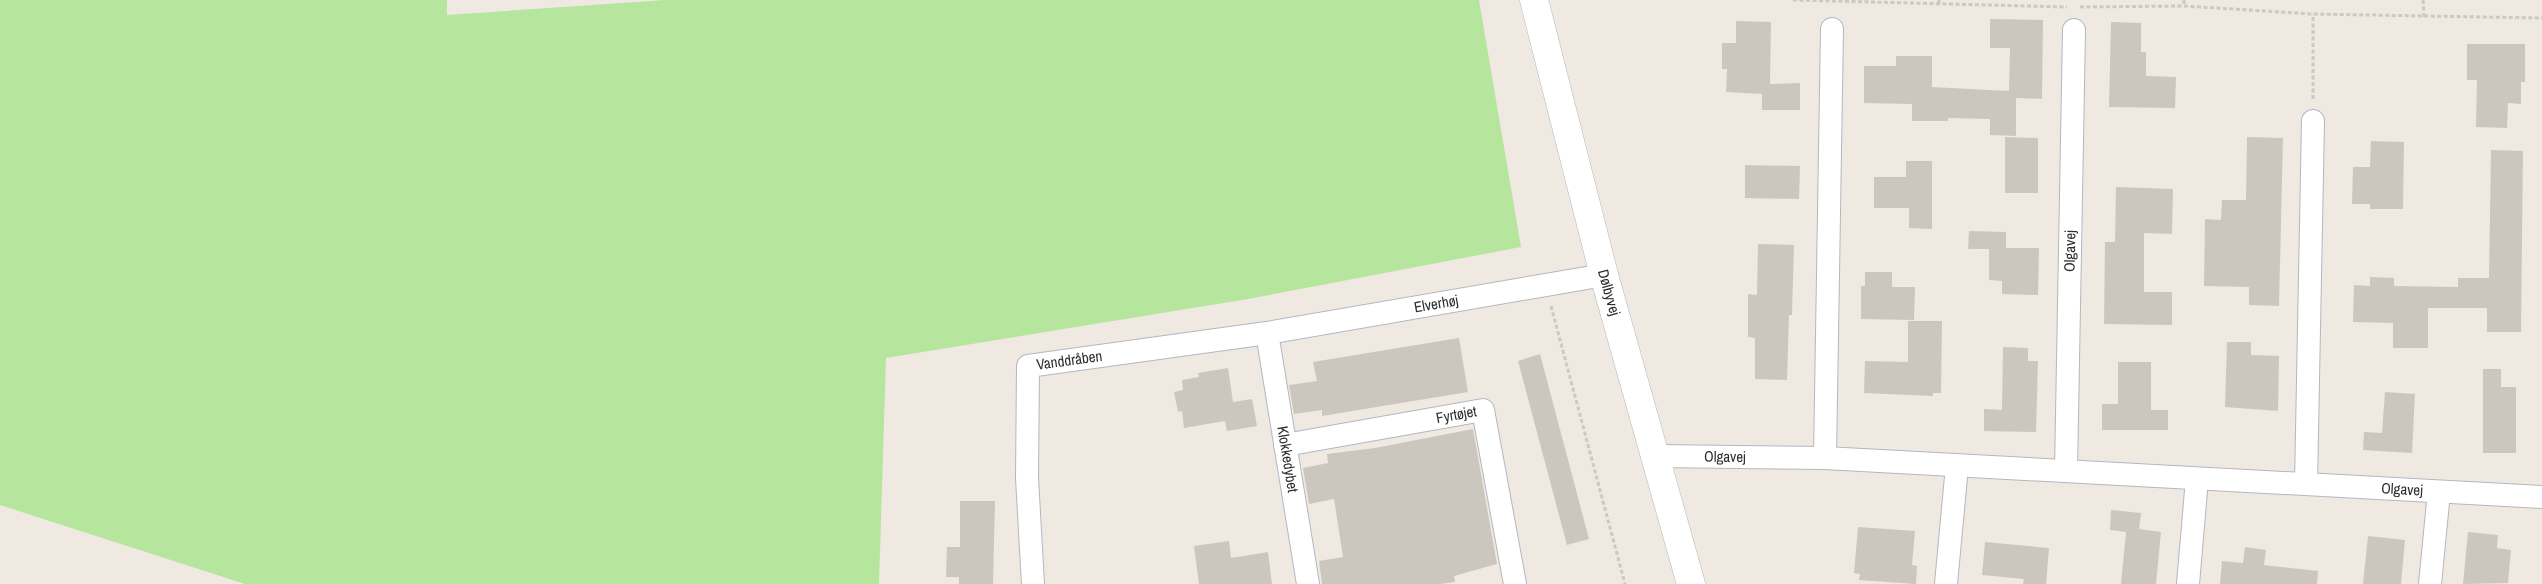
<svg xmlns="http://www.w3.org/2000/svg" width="2542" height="584" font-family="'Archivo Narrow',sans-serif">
  <rect width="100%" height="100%" fill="#efe9e1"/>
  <path fill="#b6e59e" d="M 0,0 L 447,0 L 447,15 L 665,0 L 1479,0 L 1521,247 L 1248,299 L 886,358 L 879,584 L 245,584 L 0,505 Z"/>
  <path fill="#cbc7bf" d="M 1990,19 L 2043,20 L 2042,99 L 2016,98 L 2016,136 L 1990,135 L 1990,119 L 1948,118 L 1948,121 L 1912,121 L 1912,104 L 1864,103 L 1864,66 L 1896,66 L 1896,56 L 1932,56 L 1932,87 L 2009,91 L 2010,48 L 1990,48 Z
    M 1736,21 L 1771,22 L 1770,84 L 1800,83 L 1800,110 L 1762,110 L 1762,94 L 1726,92 L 1727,69 L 1722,69 L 1722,43 L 1736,43 Z
    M 2111,22 L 2141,23 L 2141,52 L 2146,52 L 2146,76 L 2176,77 L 2175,108 L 2109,107 Z
    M 2467,44 L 2525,44 L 2525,82 L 2521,82 L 2521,104 L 2508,103 L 2507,128 L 2476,127 L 2477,80 L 2467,80 Z
    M 2005,137 L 2038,138 L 2038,193 L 2005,193 Z
    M 2247,137 L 2283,138 L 2279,306 L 2249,305 L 2249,287 L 2204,286 L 2205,219 L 2221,220 L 2222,200 L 2246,200 Z
    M 2371,141 L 2404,142 L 2403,209 L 2370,209 L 2370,204 L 2352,204 L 2353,167 L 2370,167 Z
    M 2491,150 L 2523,151 L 2521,332 L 2487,332 L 2487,308 L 2428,308 L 2428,348 L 2393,348 L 2393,323 L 2353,322 L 2354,285 L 2370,286 L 2370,277 L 2394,278 L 2394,286 L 2458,287 L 2458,278 L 2489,278 Z
    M 1906,161 L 1932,161 L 1932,229 L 1909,228 L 1909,208 L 1874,208 L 1874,177 L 1906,177 Z
    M 1745,165 L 1800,166 L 1799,199 L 1745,198 Z
    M 2116,187 L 2173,189 L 2172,234 L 2144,233 L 2144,292 L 2172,292 L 2172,325 L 2104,324 L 2105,242 L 2115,242 Z
    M 1969,231 L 2006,232 L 2006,248 L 2039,248 L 2038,295 L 2002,294 L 2002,281 L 1989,280 L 1989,249 L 1968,249 Z
    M 1758,244 L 1794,245 L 1792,315 L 1789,315 L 1787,380 L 1755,379 L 1755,338 L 1748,337 L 1748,294 L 1757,295 Z
    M 1865,272 L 1892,272 L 1892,287 L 1915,287 L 1914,320 L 1861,319 L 1861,286 L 1865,286 Z
    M 1908,321 L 1942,321 L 1941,393 L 1933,393 L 1933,396 L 1864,393 L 1865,361 L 1908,362 Z
    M 1459,338 L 1468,392 L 1322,416 L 1322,410 L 1294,414 L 1289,385 L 1317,381 L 1313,362 Z
    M 2227,342 L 2251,342 L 2251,355 L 2279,356 L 2278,411 L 2225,407 Z
    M 2003,347 L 2028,348 L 2028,361 L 2038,361 L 2036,432 L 1984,431 L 1984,409 L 2002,410 Z
    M 1540,354 L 1589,539 L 1567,545 L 1518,361 Z
    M 2118,362 L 2151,362 L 2151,410 L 2168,410 L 2168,430 L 2102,430 L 2102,404 L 2118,404 Z
    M 1228,368 L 1233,402 L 1252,399 L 1257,426 L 1227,431 L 1225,421 L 1184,428 L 1182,411 L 1178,412 L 1174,392 L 1183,390 L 1182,380 L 1199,377 L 1198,373 Z
    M 2483,369 L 2501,369 L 2501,387 L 2516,387 L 2516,453 L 2483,453 Z
    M 2385,392 L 2415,394 L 2412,453 L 2363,450 L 2364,432 L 2382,433 Z
    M 1473,429 L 1497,564 L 1454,576 L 1455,582 L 1440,584 L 1322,584 L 1319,561 L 1343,557 L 1334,499 L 1309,504 L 1303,468 L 1328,463 L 1327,454 L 1375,448 Z
    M 960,501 L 995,501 L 993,584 L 959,584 L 959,577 L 946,577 L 947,547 L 960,547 Z
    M 2111,510 L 2141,513 L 2139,529 L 2161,532 L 2156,584 L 2121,584 L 2126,532 L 2110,530 Z
    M 1858,527 L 1915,531 L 1912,565 L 1917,566 L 1916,584 L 1859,580 L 1860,574 L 1854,573 Z
    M 2468,532 L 2498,535 L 2497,548 L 2511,550 L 2508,583 L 2463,584 Z
    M 2368,536 L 2405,540 L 2401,584 L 2363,584 Z
    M 1229,541 L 1231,558 L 1268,552 L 1272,584 L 1199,584 L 1194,546 Z
    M 1985,542 L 2049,548 L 2046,584 L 2023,584 L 2024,579 L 1982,575 Z
    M 2245,547 L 2266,550 L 2264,565 L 2318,571 L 2317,584 L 2220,584 L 2222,561 L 2243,563 Z"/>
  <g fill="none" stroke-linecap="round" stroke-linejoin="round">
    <g stroke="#b4b7c1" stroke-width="24">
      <g id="street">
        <path id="s1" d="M 1267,333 L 1308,584"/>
        <path id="s2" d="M 1285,445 L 1483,410 L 1515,584"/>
        <path id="s3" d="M 1655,456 L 1825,458 L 2542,497"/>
        <path d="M 1825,458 L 1832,29"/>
        <path id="s4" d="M 2066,471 L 2074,30"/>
        <path d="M 2306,484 L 2313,121"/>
        <path id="s5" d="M 1033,584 L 1027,478 L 1028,366 L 1267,333 L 1604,275"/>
        <path d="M 1946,584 L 1957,466"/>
        <path d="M 2188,584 L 2197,479"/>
        <path d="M 2430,584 L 2439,492"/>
      </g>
    </g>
    <g stroke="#b4b7c1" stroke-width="29">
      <g id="secondary">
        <path id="s6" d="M 1534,0 L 1604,275 L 1691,584"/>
      </g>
    </g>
    <path stroke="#c9c9c9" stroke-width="3" stroke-dasharray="4 2.5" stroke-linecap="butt" d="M 1793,0 L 2067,7
      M 1939,0 L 1939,5
      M 2184,0 L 2184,6
      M 2423,0 L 2424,17
      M 2080,7 L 2184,6 L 2313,14 L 2542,18
      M 2313,99 L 2313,14
      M 1551,306 L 1625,584"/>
    <use href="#street" stroke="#fff" stroke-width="22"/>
    <use href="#secondary" stroke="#fff" stroke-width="28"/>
  </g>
  <g text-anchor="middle" stroke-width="4.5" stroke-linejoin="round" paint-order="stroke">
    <g font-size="15" fill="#2e2e2e" stroke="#fff">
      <text dy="5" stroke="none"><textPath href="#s4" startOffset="220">Olgavej</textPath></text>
      <text dy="5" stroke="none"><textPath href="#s6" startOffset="302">Dølbyvej</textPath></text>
      <text dy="5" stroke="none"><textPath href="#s5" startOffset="631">Elverhøj</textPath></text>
      <text dy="5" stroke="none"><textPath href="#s5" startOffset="260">Vanddråben</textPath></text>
      <text dy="5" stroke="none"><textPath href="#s2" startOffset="174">Fyrtøjet</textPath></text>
      <text dy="5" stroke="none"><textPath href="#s3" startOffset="70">Olgavej</textPath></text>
      <text dy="5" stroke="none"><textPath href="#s1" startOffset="128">Klokkedybet</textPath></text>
      <text dy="5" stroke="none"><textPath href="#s3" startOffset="748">Olgavej</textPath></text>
    </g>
  </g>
</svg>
